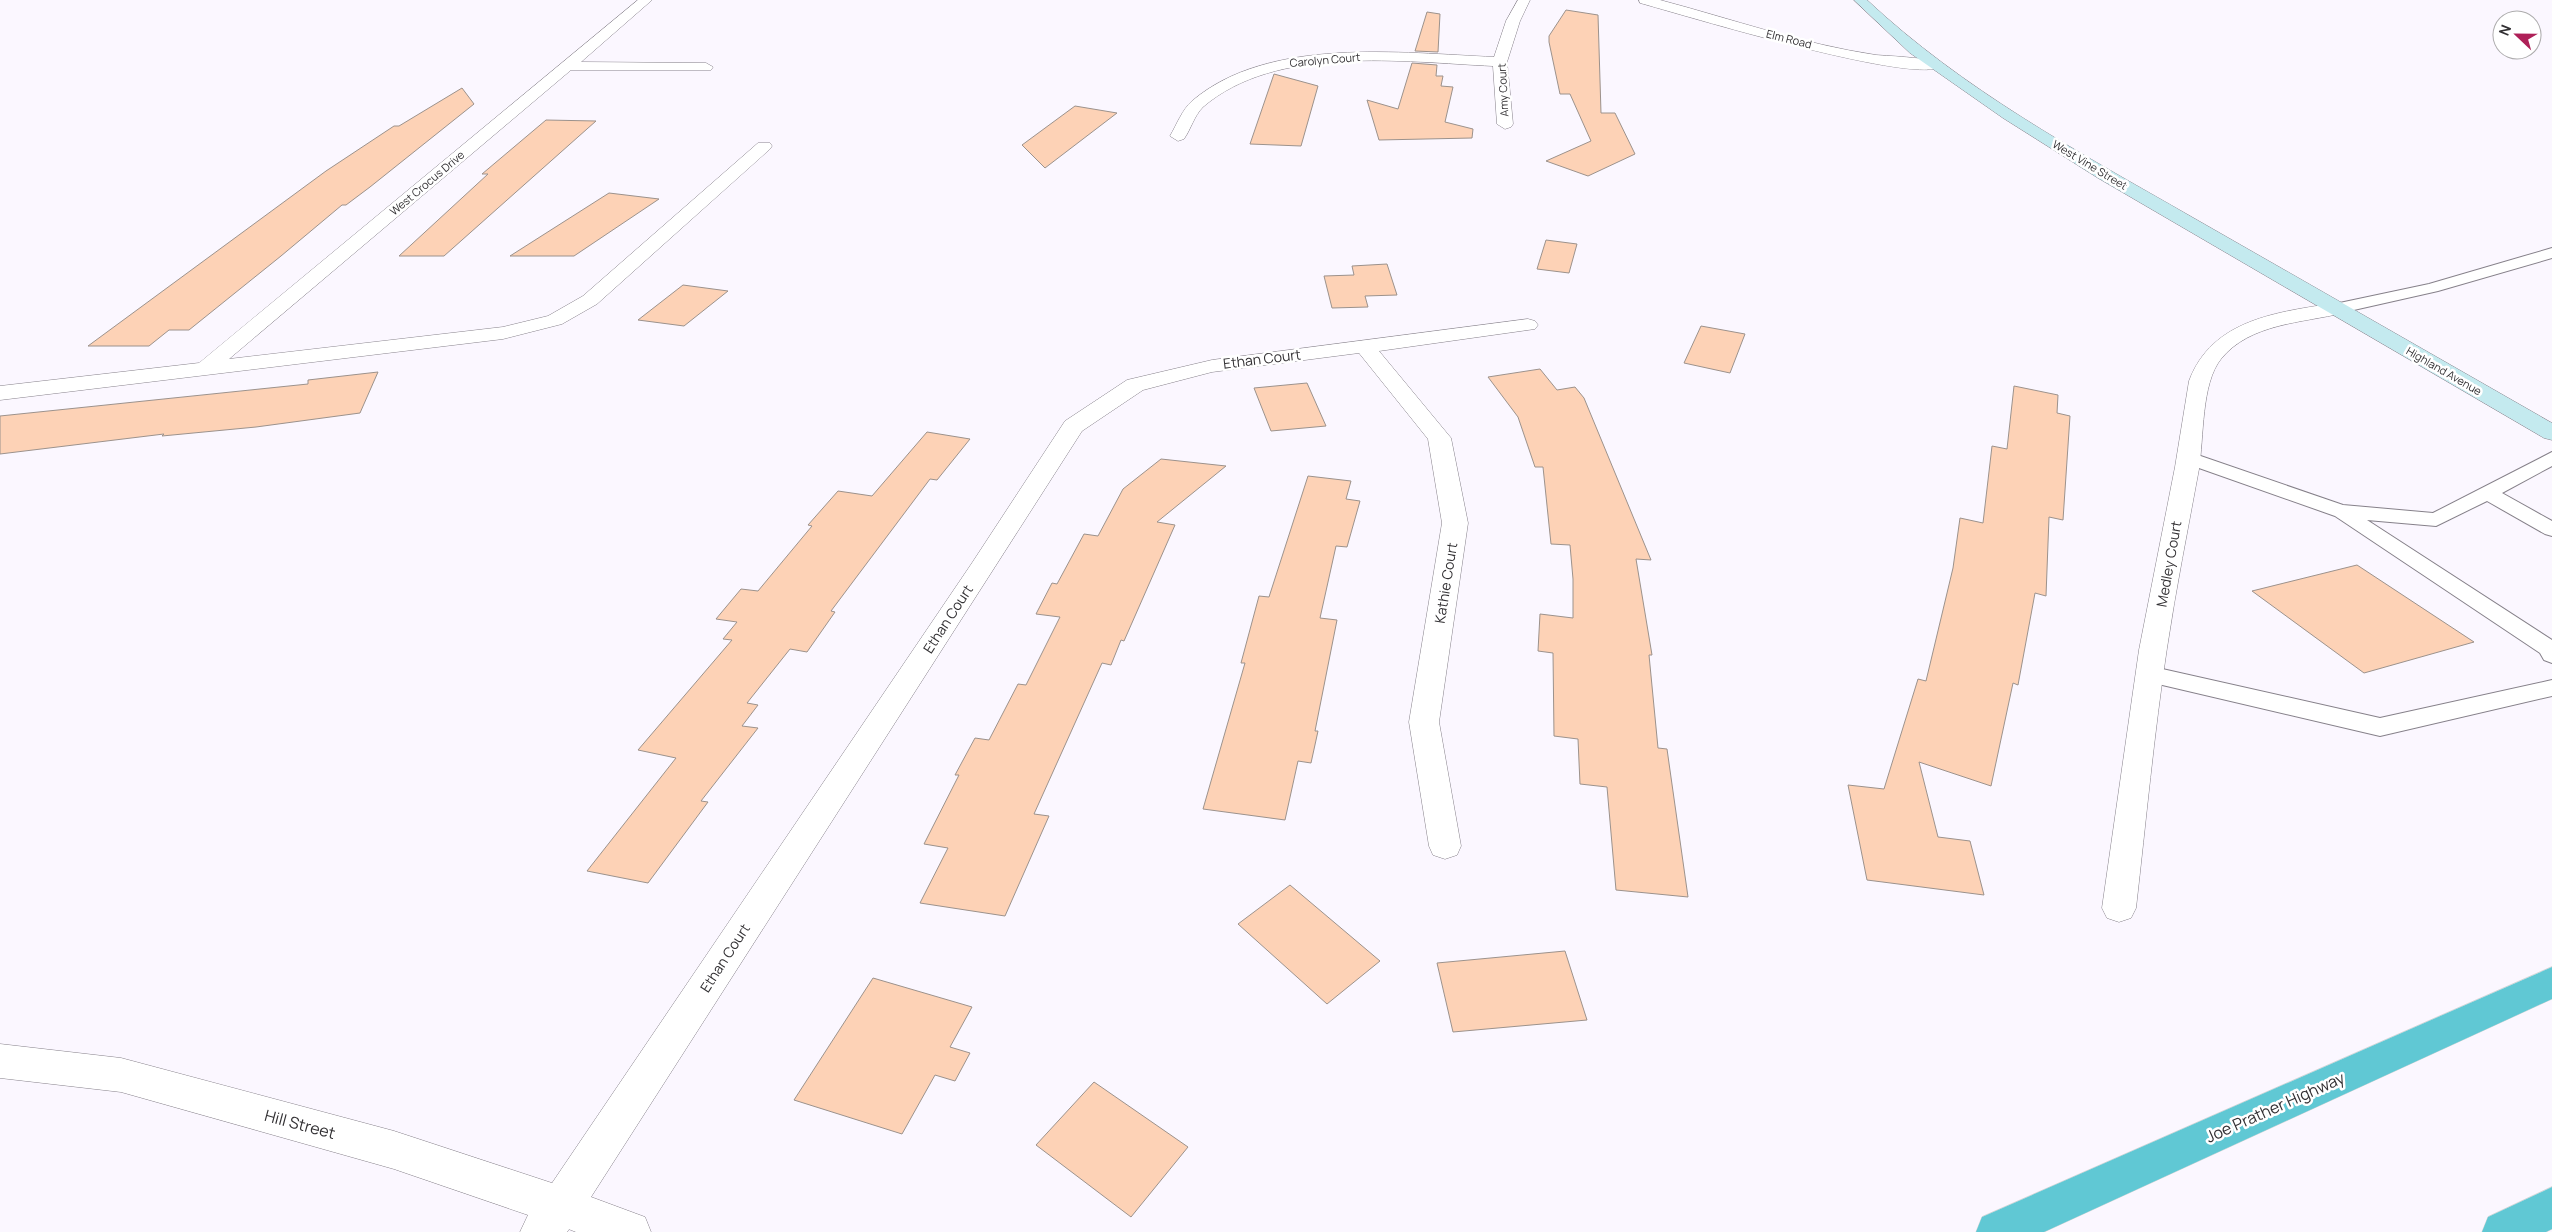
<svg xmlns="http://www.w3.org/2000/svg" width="2552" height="1232" font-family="Manrope,sans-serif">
  <rect width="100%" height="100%" fill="#fbf7ff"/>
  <path fill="#fdd2b6" stroke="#9c928c" d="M 1566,10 L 1598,15 L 1601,113 L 1615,113 L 1635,154 L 1588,176 L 1546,161 L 1591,141 L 1570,94 L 1560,94 L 1549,42 L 1549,36 Z
    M 1427,12 L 1440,14 L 1438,52 L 1415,51 Z
    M 1412,63 L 1437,65 L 1436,76 L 1443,76 L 1441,86 L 1453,87 L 1445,122 L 1473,129 L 1472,138 L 1379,140 L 1367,100 L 1398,109 Z
    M 1274,74 L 1318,86 L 1301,146 L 1250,144 Z
    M 462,88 L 474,104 L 370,187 L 346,205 L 342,205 L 281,256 L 189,330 L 169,330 L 149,346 L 88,346 L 326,171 L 394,126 L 399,126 Z
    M 1075,106 L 1117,113 L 1045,168 L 1022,145 Z
    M 546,120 L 596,121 L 444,256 L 399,256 L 488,174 L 482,174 Z
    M 609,193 L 659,199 L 574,256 L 510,256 Z
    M 1546,240 L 1577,244 L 1569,273 L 1537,269 Z
    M 1387,264 L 1397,295 L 1365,296 L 1368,307 L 1332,308 L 1324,276 L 1354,275 L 1352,266 Z
    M 683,285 L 728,291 L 684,326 L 638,320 Z
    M 1701,326 L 1745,334 L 1730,373 L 1684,363 Z
    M 1540,369 L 1557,390 L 1575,387 L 1584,398 L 1651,560 L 1636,559 L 1652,655 L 1649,655 L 1658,748 L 1667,749 L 1688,897 L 1616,890 L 1607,787 L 1580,784 L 1578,739 L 1554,736 L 1553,653 L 1538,651 L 1540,614 L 1573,618 L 1573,579 L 1570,545 L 1551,544 L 1543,467 L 1535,467 L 1518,417 L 1488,377 Z
    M 378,372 L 360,413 L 256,427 L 162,436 L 164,434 L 0,454 L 0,416 L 308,384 L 308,380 Z
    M 1307,383 L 1326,426 L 1271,431 L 1254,388 Z
    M 2014,386 L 2058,395 L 2057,413 L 2070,416 L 2063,520 L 2049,517 L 2046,596 L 2035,593 L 2018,685 L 2013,683 L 1991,786 L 1919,762 L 1938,837 L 1970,841 L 1984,895 L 1867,880 L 1848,785 L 1884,789 L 1918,679 L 1926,681 L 1953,568 L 1960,518 L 1983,523 L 1992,446 L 2007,449 Z
    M 927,432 L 970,439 L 937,480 L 930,479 L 831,611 L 835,612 L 807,652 L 790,649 L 747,703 L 758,705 L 742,726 L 758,728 L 701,801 L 708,802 L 648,883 L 587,871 L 676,758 L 638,750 L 732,640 L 723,639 L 737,622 L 716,619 L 741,589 L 758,591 L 812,526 L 808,525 L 838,491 L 872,496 Z
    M 1161,459 L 1226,466 L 1157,522 L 1175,525 L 1124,641 L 1121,640 L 1111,665 L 1102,663 L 1034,814 L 1049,816 L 1005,916 L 920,903 L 948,848 L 924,844 L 959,775 L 955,775 L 975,738 L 989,740 L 1018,684 L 1026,685 L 1060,617 L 1036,614 L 1052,583 L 1057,584 L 1084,534 L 1098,536 L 1123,489 Z
    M 1308,476 L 1351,481 L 1346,499 L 1360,501 L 1347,547 L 1336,546 L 1320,618 L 1337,620 L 1315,731 L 1318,731 L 1311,763 L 1298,761 L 1285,820 L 1203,809 L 1245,663 L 1241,663 L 1259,596 L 1269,597 Z
    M 2357,565 L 2474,642 L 2364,673 L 2252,591 Z
    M 1290,885 L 1380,961 L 1327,1004 L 1238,924 Z
    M 1565,951 L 1587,1020 L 1453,1032 L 1437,963 Z
    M 873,978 L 972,1007 L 950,1047 L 970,1053 L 955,1081 L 935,1075 L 902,1134 L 794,1100 Z
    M 1094,1082 L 1188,1147 L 1131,1217 L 1036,1145 Z"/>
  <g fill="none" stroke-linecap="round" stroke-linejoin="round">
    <g stroke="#86818a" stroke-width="2">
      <path id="service" d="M 2552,248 L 2552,258 L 2438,291 L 2336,314 L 2328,309 L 2330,305 L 2429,284 Z
        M 2189,452 L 2343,505 L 2433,513 L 2552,452 L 2552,466 L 2502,493 L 2552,521 L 2552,536 L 2545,534 L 2487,501 L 2436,526 L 2367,520 L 2552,640 L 2552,663 L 2544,660 L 2540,653 L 2335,516 L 2182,462 L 2179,458 L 2182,454 Z
        M 2149,666 L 2380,718 L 2552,680 L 2552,696 L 2380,736 L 2141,680 L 2137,674 L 2141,668 Z"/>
    </g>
    <g stroke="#86818a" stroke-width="1">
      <path id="minor" d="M 638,0 L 652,0 L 581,62 L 706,63 L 713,67 L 711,70 L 571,70 L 229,359 L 503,327 L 548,316 L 583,296 L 758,143 L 770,143 L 772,146 L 770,149 L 597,304 L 562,324 L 503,339 L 0,400 L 0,386 L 199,363 Z
        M 1518,0 L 1530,0 L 1520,21 L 1507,62 L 1513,124 L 1511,127 L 1505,129 L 1497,124 L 1493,66 C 1404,62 1276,44 1203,107 C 1194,116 1191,129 1184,139 L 1178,141 L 1170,136 C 1177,124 1182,110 1192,101 C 1268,36 1402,53 1494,57 L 1506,21 Z
        M 2336,303 L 2343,305 L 2346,309 L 2343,313 C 2303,323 2250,323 2221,359 C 2201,384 2204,438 2199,469 C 2188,529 2176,588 2167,648 C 2154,734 2146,821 2136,908 L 2131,918 L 2119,922 L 2107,918 L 2102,908 L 2139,650 L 2175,467 L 2189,381 C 2212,319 2278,312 2336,303 Z
        M 1528,319 L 1535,321 L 1538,325 L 1535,329 L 1379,351 L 1451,438 L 1468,523 L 1439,722 L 1461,846 L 1457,855 L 1445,859 L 1433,855 L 1429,846 L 1409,722 L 1442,523 L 1428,439 L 1359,353 L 1212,372 L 1143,390 L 1082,431 L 591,1197 L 645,1217 L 651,1232 L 576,1232 L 546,1220 L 540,1206 L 546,1192 L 972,563 L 1065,421 L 1127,380 L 1212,360 Z"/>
    </g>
    <g stroke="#86818a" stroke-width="1">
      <path id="tertiary" d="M 1639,0 L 1660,0 C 1732,19 1802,44 1876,55 C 1888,56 1938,58 1943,65 C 1926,89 1677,13 1640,3 Z
        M 0,1044 L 121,1058 L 394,1131 L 561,1186 L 576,1192 L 582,1206 L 576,1220 L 567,1232 L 520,1232 L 528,1215 L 394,1169 L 121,1092 L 0,1078 Z"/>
    </g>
    <g stroke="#86818a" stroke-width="1">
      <path id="secondary" d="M 1854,0 L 1867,0 C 1962,89 2078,152 2190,216 C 2311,285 2431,354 2552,423 L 2552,440 L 2544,438 L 2098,178 L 2003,118 L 1910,53 Z"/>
    </g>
    <g stroke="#d6d6d6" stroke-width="1">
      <path id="trunk" d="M 2552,967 L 2552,999 L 2044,1232 L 1976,1232 L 1982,1217 Z
        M 2552,1187 L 2552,1229 L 2546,1232 L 2482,1232 L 2488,1217 Z"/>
    </g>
    <use href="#service" fill="#fff" fill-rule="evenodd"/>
    <use href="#minor" fill="#fff" fill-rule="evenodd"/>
    <use href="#tertiary" fill="#fff" fill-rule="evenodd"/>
    <use href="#secondary" fill="#c4eaef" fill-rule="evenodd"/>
    <use href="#trunk" fill="#60c8d4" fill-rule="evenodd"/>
  </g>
  <g text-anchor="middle" stroke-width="5" stroke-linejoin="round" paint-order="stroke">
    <g font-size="11" fill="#323033" stroke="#fff">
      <text transform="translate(1789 39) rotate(14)" y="4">Elm Road</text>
      <text transform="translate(1325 60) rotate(-5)" y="4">Carolyn Court</text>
      <text transform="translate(1503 90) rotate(-93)" y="4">Amy Court</text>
      <text transform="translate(2090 165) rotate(31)" y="4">West Vine Street</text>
      <text transform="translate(427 183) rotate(-40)" y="4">West Crocus Drive</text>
      <text transform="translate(2444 371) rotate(30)" y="4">Highland Avenue</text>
    </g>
    <g font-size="14" fill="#323033" stroke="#fff">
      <text transform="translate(1262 359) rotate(-7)" y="5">Ethan Court</text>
      <text transform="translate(2169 564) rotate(-80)" y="5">Medley Court</text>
      <text transform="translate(1446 583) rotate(-81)" y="5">Kathie Court</text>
      <text transform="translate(948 619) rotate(-57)" y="5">Ethan Court</text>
      <text transform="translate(725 958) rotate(-57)" y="5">Ethan Court</text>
    </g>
    <g font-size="16" fill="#323033" stroke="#fff">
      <text transform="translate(2275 1107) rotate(-24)" y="6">Joe Prather Highway</text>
      <text transform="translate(300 1124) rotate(15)" y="6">Hill Street</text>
    </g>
  </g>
  <g transform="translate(2517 35) rotate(292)"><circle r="24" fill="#ffffff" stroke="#adacad"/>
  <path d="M0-4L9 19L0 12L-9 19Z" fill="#ae2058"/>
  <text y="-8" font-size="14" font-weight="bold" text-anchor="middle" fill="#323033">N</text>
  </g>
</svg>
